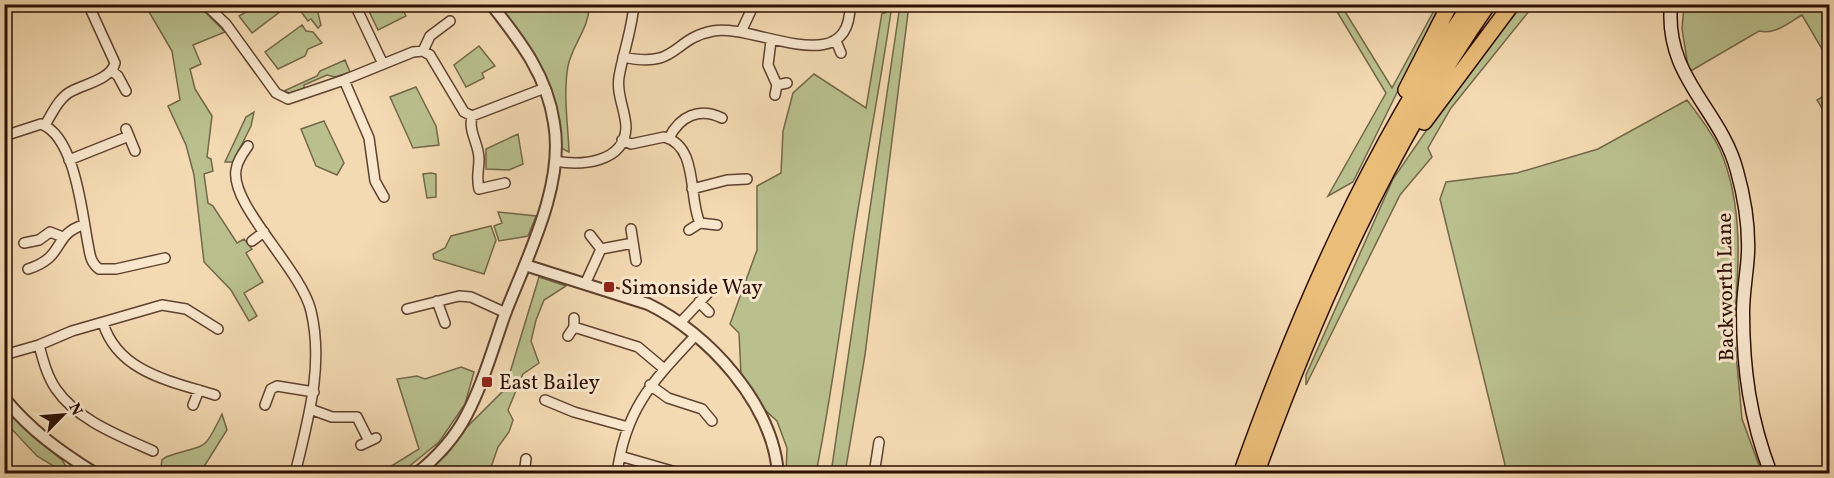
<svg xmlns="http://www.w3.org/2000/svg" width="1834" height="478" font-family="Vollkorn,serif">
  <rect width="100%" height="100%" fill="#f4dab2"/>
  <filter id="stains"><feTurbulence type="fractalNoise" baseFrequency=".00333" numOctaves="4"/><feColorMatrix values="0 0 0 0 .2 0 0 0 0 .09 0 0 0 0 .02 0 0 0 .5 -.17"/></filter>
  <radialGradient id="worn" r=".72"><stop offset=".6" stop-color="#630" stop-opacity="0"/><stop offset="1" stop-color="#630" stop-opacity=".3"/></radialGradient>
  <path fill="#b9c08e" stroke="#736748" stroke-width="1.5" d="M 145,5 L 198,5 L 225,32 L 193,45 L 201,64 L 190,69 L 195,89 L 212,116 L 207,157 L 211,159 L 213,171 L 204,174 L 208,203 L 213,206 L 237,243 L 244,239 L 252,249 L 246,253 L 263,282 L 244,293 L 257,316 L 249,321 L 231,290 L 204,262 L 194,175 L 186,145 L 168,106 L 180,100 L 172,51 Z
    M 289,5 L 252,33 L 239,16 L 258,5 Z
    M 296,5 L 316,5 L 321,25 L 318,28 L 311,19 L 308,21 Z
    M 366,5 L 400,5 L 406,16 L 378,30 Z
    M 498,5 L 589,5 C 590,27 572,45 568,66 C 563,94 568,124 569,152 L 561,148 C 554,84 538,54 498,5 Z
    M 886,5 L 892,5 C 881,81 866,158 854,234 C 842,314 832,394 816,473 L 786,473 L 787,448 L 777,421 L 757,403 L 741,374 L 739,333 L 730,324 L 757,250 L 757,186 L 781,173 L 783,131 L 793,93 L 814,74 L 866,108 L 882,13 L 885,13 Z
    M 900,5 L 909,5 L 865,355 L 845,473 L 831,473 Z
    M 1333,5 L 1341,5 L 1392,88 L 1437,5 L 1440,5 L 1353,182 L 1328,196 L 1386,93 Z
    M 1520,5 L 1534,5 L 1451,108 L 1428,148 L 1432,157 L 1400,195 L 1306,385 L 1306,375 L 1393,179 L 1461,80 Z
    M 1684,5 L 1829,5 L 1829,61 L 1802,15 C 1788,23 1775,35 1759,31 L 1689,72 L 1682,29 Z
    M 302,25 L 306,31 L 313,32 L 322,43 L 308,49 L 305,56 L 278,69 L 265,52 Z
    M 479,46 L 495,66 L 482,73 L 484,78 L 466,87 L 454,65 Z
    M 345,60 L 350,72 L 335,77 L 327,75 L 304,85 L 304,89 L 289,93 L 284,91 L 317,76 L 320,71 Z
    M 416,87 L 436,126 L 439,145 L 413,148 L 390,97 Z
    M 1829,93 L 1830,120 L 1829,120 L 1817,100 Z
    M 1687,100 C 1699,116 1712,132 1720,150 C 1744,205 1739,269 1734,327 L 1720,330 L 1724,343 L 1735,342 L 1742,419 L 1762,473 L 1507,473 L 1440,199 L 1446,182 L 1517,173 L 1598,149 Z
    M 254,112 L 251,126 L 233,162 L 225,162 L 246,117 Z
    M 324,121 L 344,163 L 337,175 L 316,166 L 301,129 Z
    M 518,134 L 523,164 L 509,170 L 486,169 L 486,149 Z
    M 431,173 L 436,174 L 436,197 L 427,198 L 423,174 Z
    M 498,212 L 536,216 L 528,236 L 499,241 L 494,226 L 502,223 Z
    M 491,226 L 496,240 L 484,274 L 434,259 L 433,254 L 445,248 L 451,236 Z
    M 539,277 L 566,286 L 544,300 L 536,320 L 531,341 L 539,363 L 523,374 L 508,410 L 513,420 L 509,432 L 498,447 L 489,473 L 423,474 L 446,455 L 463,431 L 505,389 Z
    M 461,367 L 474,372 L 465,404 L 439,442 L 401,473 L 380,473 L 419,449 L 397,379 L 417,376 L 425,379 Z
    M 4,406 L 32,436 L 62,460 L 67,468 L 65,473 L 37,456 L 5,422 Z
    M 222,414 L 227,430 L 200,473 L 160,473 L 162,460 L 166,457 C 206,442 202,456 222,414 Z"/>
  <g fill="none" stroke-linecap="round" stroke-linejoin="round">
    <g stroke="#5f412f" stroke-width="12">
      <path id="minor" d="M 205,4 L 226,24 L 276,93 L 288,99 L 344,80 L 413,52 L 423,51 L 430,55 L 464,112 L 472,116 L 545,88
        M 356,7 L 383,64
        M 741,32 L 754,4
        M 771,41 L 768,65 L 777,85
        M 836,41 L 841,53
        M 423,51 L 430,36 L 450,21
        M 623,57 C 679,69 671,39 713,31 C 754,23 851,83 850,4
        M 112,71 L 118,76 L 126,91
        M 344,80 L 369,138 L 375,181 L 384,197
        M 775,95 L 777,85 L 787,83
        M 472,116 C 468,132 479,144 479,159 C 479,170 476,178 479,189 L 505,183
        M 45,125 C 52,114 59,97 72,91 C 85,84 111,79 115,63 L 88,4
        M 126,129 L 135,151
        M 4,136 L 41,124 C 75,136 82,213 88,244 C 90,254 90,262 99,269 L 116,269 L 165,258
        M 669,138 C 680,116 699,107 722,118
        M 622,140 L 631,144 L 664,137 C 699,146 688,198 700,223
        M 248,146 C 243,153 237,161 236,170 C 230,205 301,269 311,311 C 324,366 308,419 295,474
        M 69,160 L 129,136
        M 555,161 C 581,166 624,163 626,128 C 626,111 616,95 619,77 C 623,53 632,30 634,4
        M 692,189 L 727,180 L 747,179
        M 631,229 L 636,261
        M 689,230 L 700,223 L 717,225
        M 252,241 L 264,232
        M 24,243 L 39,240 L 50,232 L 63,237
        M 601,249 L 633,243
        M 28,269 C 66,257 52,235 83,225
        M 586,282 L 601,249 L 590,235
        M 437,301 L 445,323
        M 699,302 L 709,312
        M 407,309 L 459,296 L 471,297 L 506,313
        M 103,323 C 118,372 170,381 215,395
        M 680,323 L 709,292
        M 574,327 L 638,347 L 663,368
        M 568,336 L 574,327 L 574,318
        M 39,345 C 43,360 47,376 56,389 C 77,420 120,436 153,451
        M 4,355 L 39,345 L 72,331 L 162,305 L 186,309 L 218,329
        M 650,385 L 668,398 L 702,409 L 712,421
        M 545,400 L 574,412 L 628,427
        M 193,405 L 199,390
        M 265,405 L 271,389 L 277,386 L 314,392
        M 310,409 L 332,417 L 357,417 L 369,441
        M 361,445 L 376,438
        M 620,456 L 679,473
        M 524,474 L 526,459
        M 617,474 C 625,409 653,381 695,336
        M 874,474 L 879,442"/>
    </g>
    <g stroke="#5f412f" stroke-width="14">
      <path id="tertiary" d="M 525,265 L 648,304 C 708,333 773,404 778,474
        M 4,398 C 31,431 61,452 96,474
        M 416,474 C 436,458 454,439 466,416 C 483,384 493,348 505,314 C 527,257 565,185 554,123 C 547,75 520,41 491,4"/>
    </g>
    <g stroke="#2d0e03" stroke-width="15">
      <path id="secondary" d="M 1671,4 C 1664,78 1721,109 1737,171 C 1744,196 1749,227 1748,253 C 1747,273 1743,292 1743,312 C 1743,370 1750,419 1771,474"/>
    </g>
    <g stroke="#2d0e03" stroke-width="18">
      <path id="trunk" d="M 1406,90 L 1450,4
        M 1424,122 L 1512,4
        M 1241,474 C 1300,309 1370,149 1471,4
        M 1256,474 C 1316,309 1387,149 1488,4"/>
    </g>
    <use href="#minor" stroke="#f8e7cd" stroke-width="9"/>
    <use href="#tertiary" stroke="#f8e7cd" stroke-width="10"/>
    <use href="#secondary" stroke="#f8e7cd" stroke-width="12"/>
    <use href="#trunk" stroke="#eabd79" stroke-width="15"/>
  </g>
  <g fill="#8f2418" stroke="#f8e7cd" stroke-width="2">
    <rect x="603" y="281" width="12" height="12" rx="3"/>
    <rect x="481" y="376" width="12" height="12" rx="3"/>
  </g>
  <g text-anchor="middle" stroke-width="6" stroke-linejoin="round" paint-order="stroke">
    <g font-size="21" fill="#2d0e03" stroke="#f8e7cd" text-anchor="start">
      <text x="621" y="294">Simonside Way</text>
      <text x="499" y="389">East Bailey</text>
    </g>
    <g font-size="21" fill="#2d0e03" stroke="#f8e7cd">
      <text transform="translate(1725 287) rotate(-91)" y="7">Backworth Lane</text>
    </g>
  </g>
  <rect width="1834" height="478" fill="none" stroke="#f4dab2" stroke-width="24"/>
  <rect x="6" y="6" width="1822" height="466" fill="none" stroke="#2d0e03" stroke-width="3"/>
  <rect x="12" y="12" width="1810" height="454" fill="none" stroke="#2d0e03" stroke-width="1.5"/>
  <g transform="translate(63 415) rotate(65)" stroke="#f8e7cd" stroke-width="4.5" paint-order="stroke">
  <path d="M0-4.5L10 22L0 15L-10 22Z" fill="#2d0e03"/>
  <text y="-9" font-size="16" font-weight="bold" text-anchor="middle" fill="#2d0e03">N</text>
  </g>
  <rect width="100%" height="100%" filter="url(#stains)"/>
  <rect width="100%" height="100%" fill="url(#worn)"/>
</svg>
